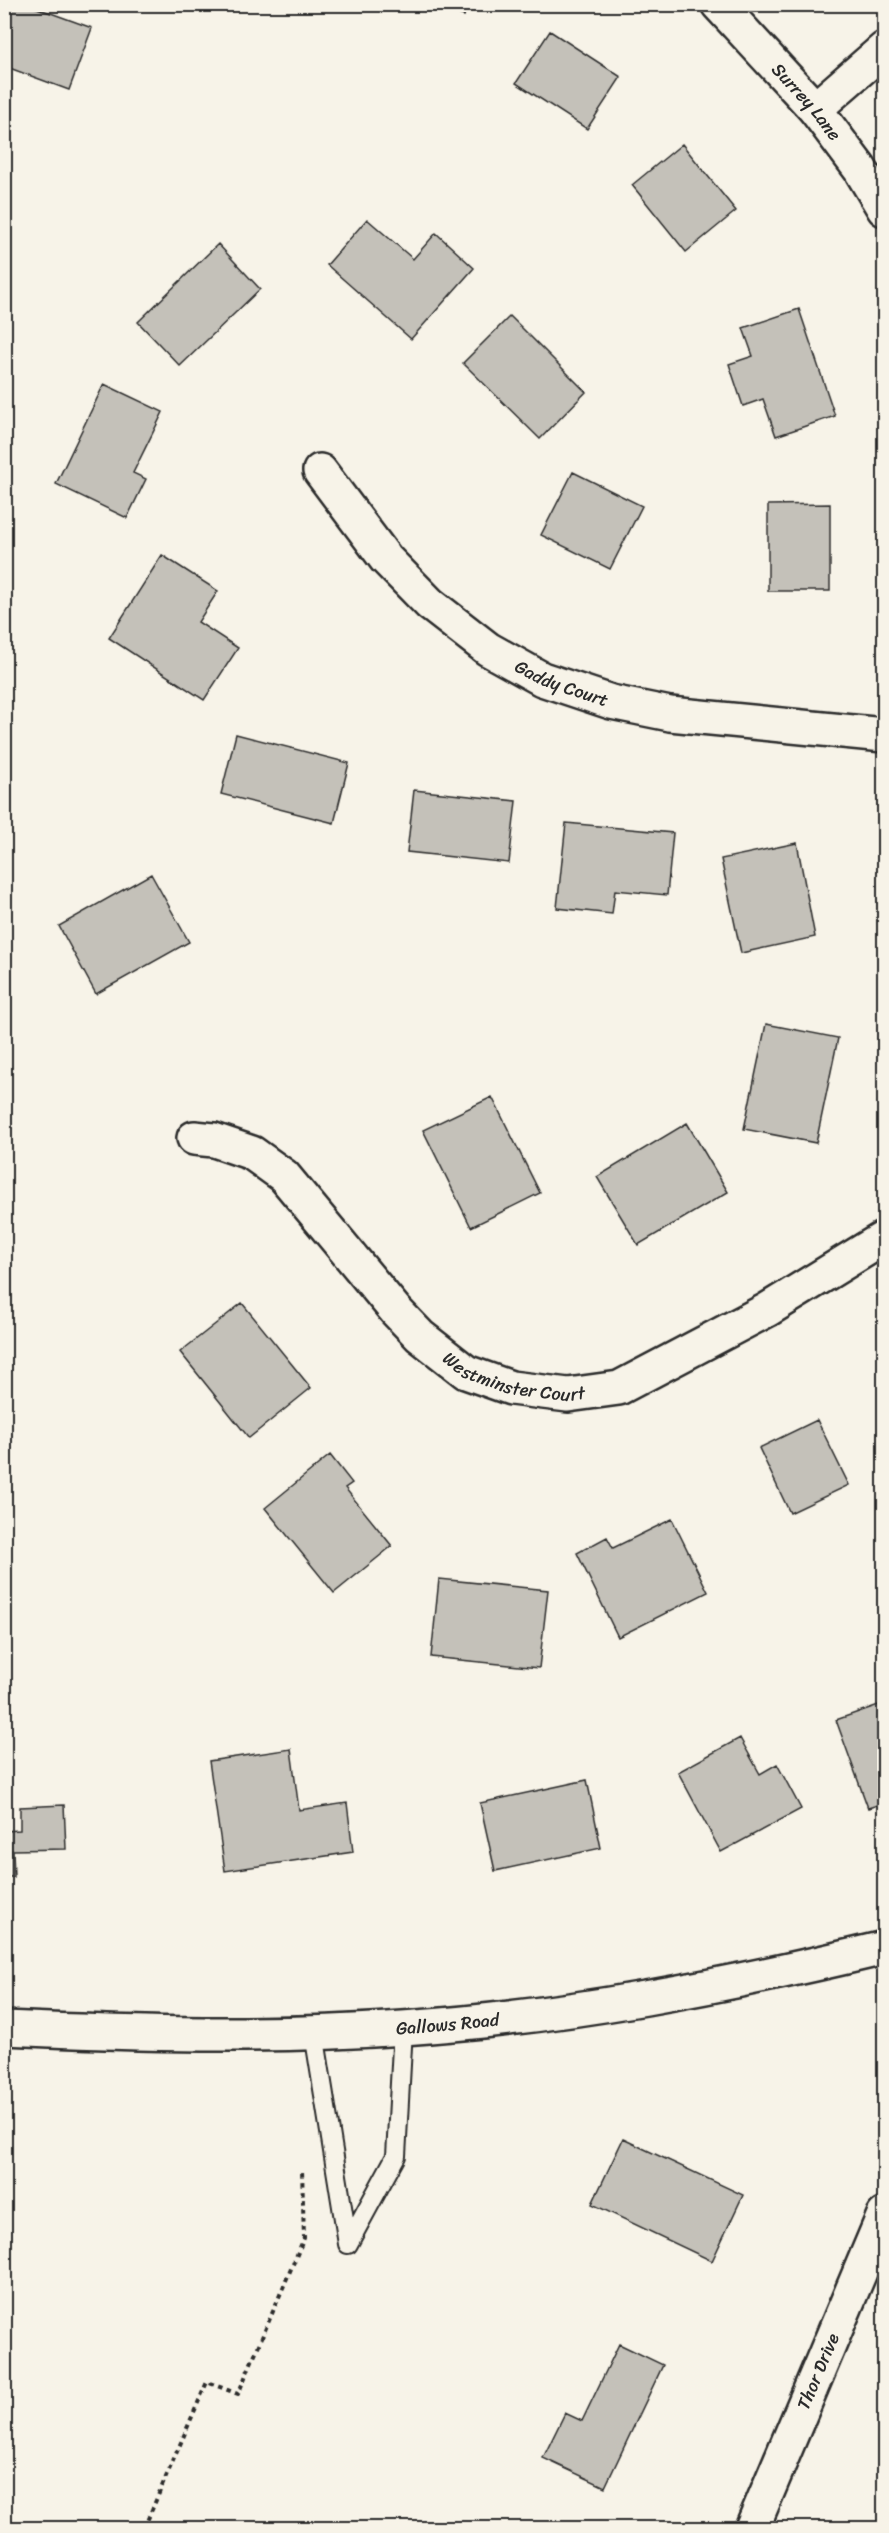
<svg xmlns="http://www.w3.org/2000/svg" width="889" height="2533" font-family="Sriracha,sans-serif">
  <rect width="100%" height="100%" fill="#f7f3e8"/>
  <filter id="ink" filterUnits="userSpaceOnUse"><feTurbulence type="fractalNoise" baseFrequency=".0167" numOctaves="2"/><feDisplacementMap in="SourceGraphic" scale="12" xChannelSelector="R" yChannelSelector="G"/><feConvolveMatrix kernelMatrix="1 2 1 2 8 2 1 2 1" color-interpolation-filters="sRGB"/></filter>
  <g filter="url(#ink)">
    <path fill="#c4c1b9" stroke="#2b2b2b" stroke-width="1.5" d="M 4,4 L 26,4 L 92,28 L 69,90 L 4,66 Z
      M 431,4 L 468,4 L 464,16 Z
      M 550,31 L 621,77 L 587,129 L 516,83 Z
      M 682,144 L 736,211 L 686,252 L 632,185 Z
      M 367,219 L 413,259 L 436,233 L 474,268 L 411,339 L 327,265 Z
      M 218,244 L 260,289 L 180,366 L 138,322 Z
      M 799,309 L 835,416 L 776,436 L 763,399 L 743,406 L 729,364 L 753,356 L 743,328 Z
      M 510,316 L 586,392 L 540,439 L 463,363 Z
      M 104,384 L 163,412 L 133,473 L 146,479 L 127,518 L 56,484 Z
      M 573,472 L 642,506 L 610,569 L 541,535 Z
      M 830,504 L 830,591 L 768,591 L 768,505 Z
      M 162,555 L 218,591 L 198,622 L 238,648 L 204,700 L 109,638 Z
      M 236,734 L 349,763 L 334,823 L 221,794 Z
      M 414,790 L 516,801 L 509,863 L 407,852 Z
      M 566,823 L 673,833 L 667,895 L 615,890 L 612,914 L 557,908 Z
      M 797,843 L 815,937 L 741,953 L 721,859 Z
      M 151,874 L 189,942 L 96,994 L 59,926 Z
      M 766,1024 L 838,1038 L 816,1143 L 744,1129 Z
      M 492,1097 L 540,1193 L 471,1227 L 423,1130 Z
      M 687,1123 L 728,1192 L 638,1245 L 597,1177 Z
      M 242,1303 L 311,1388 L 249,1438 L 180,1352 Z
      M 817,1420 L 849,1485 L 790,1513 L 759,1448 Z
      M 330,1455 L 352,1483 L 345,1488 L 392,1546 L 334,1593 L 265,1508 Z
      M 672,1519 L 708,1592 L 618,1637 L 577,1553 L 607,1537 L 613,1548 Z
      M 439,1579 L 548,1590 L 539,1668 L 431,1657 Z
      M 884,1703 L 884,1803 L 868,1808 L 836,1720 Z
      M 740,1738 L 760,1774 L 777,1764 L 801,1809 L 721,1852 L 678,1772 Z
      M 291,1749 L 299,1810 L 347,1803 L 353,1852 L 225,1871 L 209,1761 Z
      M 587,1780 L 601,1848 L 495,1871 L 480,1803 Z
      M 64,1805 L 66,1849 L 13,1850 L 14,1877 L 4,1877 L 4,1831 L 20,1830 L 20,1807 Z
      M 623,2139 L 743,2195 L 712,2261 L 592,2204 Z
      M 619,2344 L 663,2365 L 605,2487 L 543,2458 L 565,2413 L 582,2421 Z"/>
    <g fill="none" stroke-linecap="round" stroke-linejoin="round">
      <g stroke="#2b2b2b" stroke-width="22">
        <path id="lane" d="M 314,2033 L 348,2244
          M 348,2244 L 396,2156 L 403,2028"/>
      </g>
      <g stroke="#2b2b2b" stroke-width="38">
        <g id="street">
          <path id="s1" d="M 718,4 L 815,109 L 860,169 L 884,209"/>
          <path d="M 815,109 L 884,49"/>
          <path id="s2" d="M 320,471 L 386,559 L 430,604 L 488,649 L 542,679 L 611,702 L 670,714 L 884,735"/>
          <path id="s3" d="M 194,1138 L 214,1140 L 252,1153 L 284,1176 L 396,1311 L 420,1336 L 466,1372 L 511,1388 L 568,1395 L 619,1388 L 767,1310 L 884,1238"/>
          <path id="s4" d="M 752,2528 L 884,2215"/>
        </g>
      </g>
      <g stroke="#2b2b2b" stroke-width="38">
        <g id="primary">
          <path id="s5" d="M 4,2028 C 137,2034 270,2038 403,2028 C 565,2017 726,1986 884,1948"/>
        </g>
      </g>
      <path stroke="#2b2b2b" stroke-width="4" stroke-dasharray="4.5 4.5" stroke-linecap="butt" d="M 144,2528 L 207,2382 L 238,2394 L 304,2238 L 302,2169"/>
      <use href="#lane" stroke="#f7f3e8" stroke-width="18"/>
      <use href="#street" stroke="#f7f3e8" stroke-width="33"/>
      <use href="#primary" stroke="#f7f3e8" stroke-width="33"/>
    </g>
  </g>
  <g text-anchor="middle" stroke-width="6" stroke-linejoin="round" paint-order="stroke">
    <g font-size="18" fill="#2b2b2b" stroke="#f7f3e8">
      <text dy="6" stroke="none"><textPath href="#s1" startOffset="132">Surrey Lane</textPath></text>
      <text dy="6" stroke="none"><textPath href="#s2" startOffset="328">Gaddy Court</textPath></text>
      <text dy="6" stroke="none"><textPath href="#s3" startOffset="416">Westminster Court</textPath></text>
      <text dy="6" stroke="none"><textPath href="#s5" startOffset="444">Gallows Road</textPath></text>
      <text dy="6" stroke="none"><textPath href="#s4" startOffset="170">Thor Drive</textPath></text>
    </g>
  </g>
  <rect width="889" height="2533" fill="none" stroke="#f7f3e8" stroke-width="24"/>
  <rect x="12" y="12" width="865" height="2509" fill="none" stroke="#2b2b2b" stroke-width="2" filter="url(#ink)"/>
</svg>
